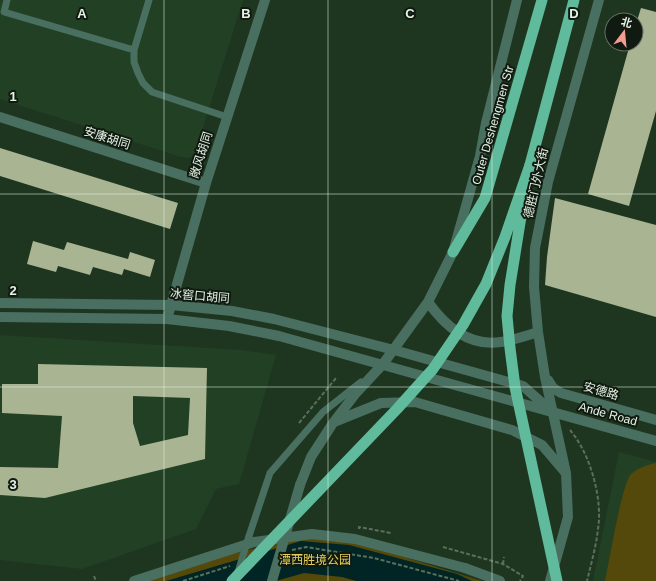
<svg xmlns="http://www.w3.org/2000/svg" width="656" height="581" font-family="Arial,'Noto Sans SC',sans-serif">
  <rect width="100%" height="100%" fill="#1e3620"/>
  <path fill="#224024" d="M 0,0 L 243,0 L 194,156 L 188,158 L 181,157 L 0,99 Z
    M 0,335 L 241,350 L 276,355 L 239,484 L 216,489 L 196,529 L 82,569 L 0,560 Z
    M 619,452 L 656,462 L 656,581 L 593,581 Z"/>
  <path fill="#54490a" d="M 656,463 L 656,581 L 605,581 C 609,563 622,483 631,474 C 638,468 647,465 656,463 Z
    M 309,538 L 352,541 L 482,581 L 147,581 L 231,554 L 296,539 Z"/>
  <path fill="#002524" d="M 301,541 L 349,545 L 457,574 L 472,581 L 356,581 L 342,577 L 304,573 L 276,581 L 166,581 Z"/>
  <path fill="#a9b492" fill-rule="evenodd" d="M 641,8 L 656,12 L 656,111 L 629,206 L 588,194 L 630,44 L 636,44 L 636,24 Z
    M 0,148 L 178,203 L 170,229 L 0,176 Z
    M 555,198 L 656,225 L 656,317 L 545,285 L 547,257 Z
    M 33,241 L 64,250 L 67,242 L 128,259 L 130,252 L 155,260 L 150,277 L 124,269 L 122,275 L 93,267 L 90,275 L 58,266 L 56,272 L 27,264 Z
    M 38,364 L 207,368 L 205,459 L 45,498 L 0,495 L 0,467 L 58,468 L 62,416 L 2,413 L 2,384 L 38,384 ZM 133,396 L 190,398 L 188,435 L 140,446 L 133,423 Z"/>
  <g fill="none" stroke-linecap="round" stroke-linejoin="round">
    <path stroke="#5a6f5c" stroke-width="2" stroke-dasharray="4 2" stroke-linecap="butt" d="M 299,423 L 336,378
      M 570,430 C 590,453 603,499 598,529 C 596,547 591,564 587,581
      M 359,529 L 359,527 L 391,533
      M 443,547 L 503,564 L 523,576 L 520,581
      M 292,550 L 306,547 L 374,558 L 459,581
      M 503,564 L 504,557
      M 94,576 L 96,581
      M 183,581 L 230,566"/>
    <path stroke="#496f61" stroke-width="7" d="M 7,0 L 4,12 L 134,50
      M 149,0 L 134,50 L 134,62 L 138,73 L 143,83 L 152,92 L 227,117
      M 249,536 L 270,473 L 323,412 L 361,382"/>
    <path stroke="#496f61" stroke-width="10" d="M 0,117 L 206,183
      M 167,319 L 206,183 L 265,0
      M 134,581 L 254,542 L 312,534 L 355,539 L 465,568"/>
    <path stroke="#496f61" stroke-width="10" d="M 428,302 C 445,326 469,347 501,342 C 513,340 526,336 538,332
      M 0,303 L 171,305 L 232,311 L 274,319 L 394,350 L 523,386 L 550,410
      M 0,317 L 167,319 L 229,326 L 279,336 L 656,441
      M 548,380 L 553,388 L 561,393 L 656,420
      M 334,422 L 381,403 L 415,402 L 512,430 L 542,445 L 565,472
      M 300,485 L 311,457 L 333,423 L 356,393 L 383,364 L 428,302 L 453,252 L 480,156 L 486,123 L 517,0
      M 465,568 L 500,581
      M 550,581 L 568,517 L 566,473 L 545,377 L 538,332 L 534,287 L 535,248 L 548,182 L 599,0"/>
    <path stroke="#5fbb9c" stroke-width="11" d="M 530,165 L 574,0
      M 453,252 L 485,198 L 542,0"/>
    <path stroke="#496f61" stroke-width="7" d="M 238,572 L 249,536"/>
    <path stroke="#496f61" stroke-width="10" d="M 272,581 L 300,485"/>
    <path stroke="#5fbb9c" stroke-width="11" d="M 524,198 L 510,285 L 507,316 L 510,348 L 515,387 L 557,581
      M 232,581 L 397,409 L 433,369 L 463,325 L 486,284 L 505,237 L 530,165"/>
  </g>
  <path fill="none" stroke="#e4f3e5" stroke-width="1" stroke-opacity="0.55" d="M 164,0 L 164,581M 328,0 L 328,581M 492,0 L 492,581M 0,194 L 656,194M 0,387 L 656,387"/>
  <g text-anchor="middle" stroke-width="4" stroke-linejoin="round" paint-order="stroke">
    <g font-size="12" fill="#e4f3e5" stroke="#101a10">
      <text transform="translate(493 125) rotate(-74)" y="4">Outer Deshengmen Str</text>
      <text transform="translate(107 138) rotate(18)" y="4">安康胡同</text>
      <text transform="translate(201 155) rotate(-72)" y="4">敞风胡同</text>
      <text transform="translate(536 183) rotate(-77)" y="4">德胜门外大街</text>
      <text transform="translate(200 296) rotate(5)" y="4">冰窖口胡同</text>
      <text transform="translate(601 391) rotate(16)" y="4">安德路</text>
      <text transform="translate(608 414) rotate(15)" y="4">Ande Road</text>
    </g>
    <g font-size="12" fill="#e6cf5a" stroke="#101a10">
      <text x="315" y="564">潭西胜境公园</text>
    </g>
  </g>
  <g font-size="13" text-anchor="middle" font-weight="bold" fill="#e4f3e5" stroke="#101a10" stroke-width="4" stroke-linejoin="round" paint-order="stroke">
    <text x="82" y="18">A</text>
    <text x="246" y="18">B</text>
    <text x="410" y="18">C</text>
    <text x="574" y="18">D</text>
    <text x="13" y="101">1</text>
    <text x="13" y="295">2</text>
    <text x="13" y="489">3</text>
  </g>
  <g transform="translate(624 32) rotate(16)"><circle r="19" fill="#101a10" stroke="#657165"/>
  <path d="M0-3L7 15L0 10L-7 15Z" fill="#f59c91"/>
  <text y="-6" font-size="11" font-weight="bold" text-anchor="middle" fill="#e4f3e5">北</text>
  </g>
</svg>
